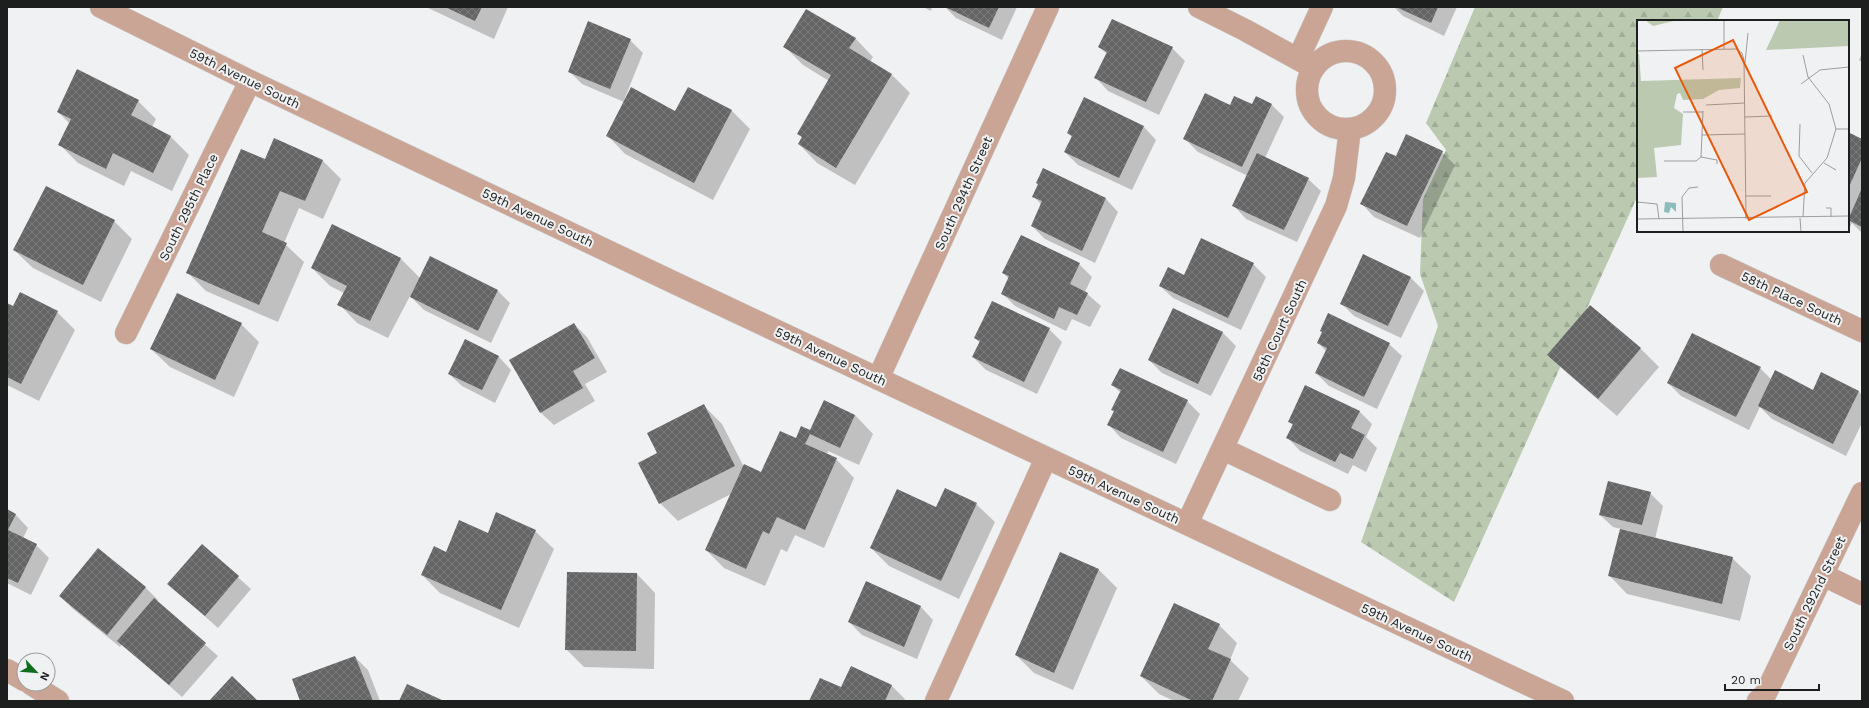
<svg xmlns="http://www.w3.org/2000/svg" width="1869" height="708" font-family="'Work Sans',sans-serif">
  <defs>
    <pattern id="forest-firs" width="22" height="20" patternUnits="userSpaceOnUse"><rect width="22" height="20" fill="#bac9b0"/><path d="M5 1l3.5 6h-7zM16 11l3.5 6h-7z" fill="#9fac97"/></pattern>
    <pattern id="building-cross-hatch" width="8" height="8" patternUnits="userSpaceOnUse"><rect width="8" height="8" fill="#656566"/><path d="M0 0l8 8M0 8l8-8" fill="none" stroke="#7a7b7c"/></pattern>
  </defs>
  <rect width="100%" height="100%" fill="#f0f1f2"/>
  <path fill="url(#forest-firs)" d="M 1475,7 L 1723,7 L 1717,21 L 1638,21 L 1638,195 L 1454,602 L 1361,542 L 1438,326 L 1420,274 L 1423,199 L 1446,150 L 1426,123 Z"/>
  <path fill="#0003" d="M 426,7 L 508,7 L 494,39 Z
    M 923,7 L 932,7 L 931,11 Z
    M 945,7 L 1017,7 L 1002,40 L 956,18 Z
    M 1394,7 L 1457,7 L 1444,36 L 1403,16 Z
    M 855,38 L 873,57 L 870,62 L 892,75 L 910,93 L 855,185 L 817,163 L 799,144 L 803,138 L 798,133 L 829,81 L 803,65 L 784,46 Z
    M 630,40 L 643,53 L 624,100 L 676,112 L 689,88 L 732,111 L 750,129 L 713,200 L 625,154 L 607,135 L 624,102 L 582,84 L 569,71 Z
    M 1099,47 L 1172,48 L 1185,61 L 1159,115 L 1108,91 L 1096,78 L 1107,54 Z
    M 1862,53 L 1862,62 L 1859,60 Z
    M 1084,99 L 1144,127 L 1156,140 L 1132,190 L 1078,165 L 1065,152 L 1072,137 L 1068,133 Z
    M 138,101 L 156,119 L 152,127 L 171,137 L 189,155 L 172,191 L 131,171 L 124,186 L 78,163 L 59,144 L 69,123 L 58,112 Z
    M 1271,104 L 1284,117 L 1265,158 L 1308,179 L 1321,191 L 1297,242 L 1246,219 L 1234,206 L 1248,176 L 1198,152 L 1185,139 L 1230,106 Z
    M 1848,134 L 1862,140 L 1862,233 L 1852,223 L 1848,231 Z
    M 1442,152 L 1455,165 L 1420,238 L 1374,217 L 1362,204 Z
    M 266,161 L 323,161 L 341,179 L 323,219 L 299,208 L 284,243 L 304,262 L 278,322 L 206,291 L 187,272 Z
    M 1034,197 L 1106,199 L 1118,212 L 1095,263 L 1045,239 L 1032,226 L 1042,205 Z
    M 114,221 L 132,239 L 101,302 L 33,268 L 14,250 Z
    M 333,225 L 401,259 L 420,278 L 497,290 L 510,303 L 491,343 L 424,310 L 410,296 L 388,338 L 357,323 L 339,304 L 344,293 L 330,286 L 312,268 Z
    M 1364,256 L 1411,278 L 1424,291 L 1401,338 L 1354,316 L 1342,304 Z
    M 1079,264 L 1092,277 L 1085,292 L 1101,306 L 1090,327 L 1072,319 L 1066,331 L 1015,306 L 1002,293 L 1009,279 L 1003,273 Z
    M 1253,264 L 1266,277 L 1241,330 L 1173,298 L 1160,286 L 1184,276 Z
    M 7,304 L 14,307 L 57,312 L 75,330 L 39,401 L 7,385 Z
    M 1590,306 L 1641,349 L 1659,367 L 1617,416 L 1567,373 L 1548,355 Z
    M 1173,309 L 1223,333 L 1236,346 L 1211,396 L 1162,373 L 1149,360 Z
    M 241,324 L 259,342 L 234,397 L 170,367 L 151,349 Z
    M 574,324 L 587,337 L 607,372 L 585,384 L 595,401 L 554,425 L 541,413 L 511,360 Z
    M 1049,329 L 1062,342 L 1037,394 L 986,370 L 973,357 L 980,343 L 975,338 Z
    M 1321,331 L 1389,344 L 1402,356 L 1377,409 L 1329,386 L 1316,373 L 1326,351 L 1318,343 L 1323,333 Z
    M 465,340 L 499,357 L 511,370 L 495,403 L 462,386 L 449,374 Z
    M 1760,368 L 1772,380 L 1813,391 L 1859,392 L 1862,395 L 1862,423 L 1846,456 L 1772,419 L 1760,407 L 1749,430 L 1681,396 L 1668,383 Z
    M 1112,385 L 1187,401 L 1200,414 L 1176,464 L 1121,438 L 1109,425 L 1115,412 L 1113,410 L 1121,393 Z
    M 703,405 L 722,424 L 744,467 L 762,473 L 797,440 L 811,432 L 855,415 L 873,434 L 859,465 L 828,451 L 827,455 L 836,459 L 854,478 L 824,548 L 795,535 L 787,552 L 781,549 L 765,586 L 724,568 L 706,550 L 731,494 L 678,521 L 660,503 L 658,454 Z
    M 1359,411 L 1372,424 L 1366,437 L 1377,448 L 1366,472 L 1353,465 L 1348,474 L 1300,451 L 1288,438 L 1293,426 L 1289,421 Z
    M 1650,493 L 1663,506 L 1655,539 L 1732,558 L 1751,576 L 1740,621 L 1627,594 L 1609,575 L 1621,529 L 1613,527 L 1600,515 Z
    M 976,504 L 995,522 L 959,599 L 889,566 L 871,548 L 936,508 Z
    M 7,511 L 16,515 L 28,528 L 23,538 L 36,545 L 49,558 L 31,595 L 7,583 Z
    M 535,531 L 554,549 L 519,628 L 440,593 L 422,575 L 446,553 L 488,534 Z
    M 202,545 L 251,589 L 218,628 L 168,584 Z
    M 1061,553 L 1099,570 L 1117,588 L 1073,690 L 1034,673 L 1016,655 Z
    M 637,574 L 655,593 L 654,669 L 584,667 L 566,649 Z
    M 146,588 L 158,600 L 157,602 L 218,656 L 182,697 L 122,644 L 120,647 L 73,609 L 60,596 Z
    M 921,607 L 933,620 L 917,659 L 862,635 L 849,622 Z
    M 1219,625 L 1237,643 L 1230,660 L 1249,678 L 1238,701 L 1174,701 L 1159,694 L 1141,676 Z
    M 355,657 L 368,670 L 380,701 L 302,701 Z
    M 852,667 L 892,686 L 905,699 L 904,701 L 810,701 L 841,689 Z"/>
  <path fill="url(#building-cross-hatch)" d="M 445,7 L 482,7 L 475,21 Z
    M 945,7 L 999,7 L 989,28 Z
    M 1396,7 L 1438,7 L 1431,23 Z
    M 806,9 L 856,38 L 849,48 L 892,74 L 836,168 L 798,144 L 802,137 L 797,134 L 831,75 L 783,47 Z
    M 1112,19 L 1173,47 L 1146,102 L 1094,78 L 1107,52 L 1098,47 Z
    M 588,21 L 631,39 L 610,89 L 568,72 Z
    M 77,69 L 139,100 L 131,115 L 171,136 L 153,173 L 113,153 L 106,169 L 58,145 L 71,119 L 57,112 Z
    M 631,87 L 675,111 L 688,87 L 732,110 L 694,183 L 606,136 Z
    M 1205,93 L 1230,105 L 1234,96 L 1252,104 L 1256,96 L 1272,104 L 1242,167 L 1183,139 Z
    M 1084,97 L 1144,126 L 1119,178 L 1064,152 L 1072,136 L 1067,133 Z
    M 1848,132 L 1862,139 L 1862,158 L 1848,189 Z
    M 1406,134 L 1443,151 L 1407,226 L 1360,204 L 1386,152 L 1396,156 Z
    M 274,138 L 323,160 L 305,201 L 280,191 L 262,232 L 287,243 L 259,305 L 186,273 L 241,149 L 265,159 Z
    M 1257,153 L 1309,178 L 1284,230 L 1232,206 Z
    M 1043,168 L 1106,198 L 1082,251 L 1031,226 L 1042,201 L 1032,197 L 1038,184 L 1036,183 Z
    M 46,186 L 115,220 L 83,285 L 13,250 Z
    M 1862,188 L 1862,227 L 1848,220 Z
    M 332,224 L 401,258 L 370,321 L 337,305 L 347,286 L 311,268 Z
    M 1021,235 L 1080,263 L 1070,284 L 1088,293 L 1077,315 L 1059,307 L 1054,319 L 1001,294 L 1009,276 L 1002,273 Z
    M 1201,238 L 1254,263 L 1228,318 L 1159,286 L 1168,267 L 1184,275 Z
    M 1363,254 L 1411,277 L 1388,326 L 1340,304 Z
    M 430,256 L 498,290 L 478,331 L 410,297 Z
    M 20,292 L 58,311 L 21,384 L 7,377 L 7,303 L 13,306 Z
    M 177,293 L 242,323 L 215,380 L 150,349 Z
    M 992,301 L 1050,328 L 1024,382 L 972,357 L 980,341 L 974,338 Z
    M 1590,305 L 1641,348 L 1598,399 L 1547,355 Z
    M 1173,308 L 1223,332 L 1198,384 L 1148,360 Z
    M 1328,313 L 1390,343 L 1364,397 L 1315,373 L 1327,348 L 1317,343 L 1322,332 L 1320,331 Z
    M 574,323 L 595,358 L 573,371 L 583,388 L 540,413 L 509,360 Z
    M 1692,333 L 1761,367 L 1736,417 L 1667,383 Z
    M 465,339 L 499,356 L 482,390 L 448,374 Z
    M 1120,368 L 1188,400 L 1163,452 L 1107,425 L 1114,411 L 1111,410 L 1121,390 L 1111,385 Z
    M 1775,370 L 1813,390 L 1821,372 L 1859,391 L 1833,444 L 1758,406 Z
    M 1305,385 L 1360,411 L 1351,428 L 1365,435 L 1353,459 L 1340,453 L 1335,462 L 1286,438 L 1293,424 L 1288,422 Z
    M 824,400 L 855,415 L 840,448 L 810,434 L 805,444 L 837,458 L 805,530 L 777,517 L 769,534 L 763,531 L 746,569 L 705,550 L 744,464 L 761,472 L 780,431 L 796,438 L 801,426 L 810,430 Z
    M 704,404 L 735,466 L 659,504 L 638,463 L 657,453 L 647,433 Z
    M 1608,481 L 1651,492 L 1642,525 L 1599,515 Z
    M 945,488 L 977,503 L 941,581 L 870,548 L 897,489 L 936,507 Z
    M 7,509 L 16,514 L 8,530 L 37,544 L 18,583 L 7,578 Z
    M 496,512 L 536,530 L 501,610 L 421,575 L 434,546 L 446,552 L 459,520 L 488,533 Z
    M 1620,529 L 1733,557 L 1722,604 L 1608,576 Z
    M 202,544 L 239,576 L 205,616 L 167,584 Z
    M 98,548 L 146,587 L 107,635 L 59,596 Z
    M 1060,552 L 1099,569 L 1054,673 L 1015,655 Z
    M 567,572 L 637,573 L 636,651 L 565,650 Z
    M 866,581 L 921,606 L 904,647 L 848,622 Z
    M 154,598 L 206,643 L 169,685 L 117,641 Z
    M 1174,603 L 1220,624 L 1208,649 L 1231,659 L 1212,701 L 1193,701 L 1140,676 Z
    M 355,656 L 373,701 L 300,701 L 292,679 Z
    M 851,666 L 892,685 L 885,701 L 809,701 L 820,678 L 841,687 Z
    M 232,676 L 258,701 L 209,701 Z
    M 407,684 L 444,701 L 399,701 Z"/>
  <g fill="none" stroke-linecap="round" stroke-linejoin="round">
    <g stroke="#cecfd0" stroke-width="23">
      <path id="minor" d="M 101,7 L 250,81 L 677,284 L 1563,701
        M 1199,7 L 1245,30 L 1314,68
        M1307 90a39 39 0 1 1 78 0a39 39 0 1 1-78 0Z
        M 1298,59 L 1322,7
        M 1721,265 L 1862,331
        M 126,333 L 250,81
        M 878,379 L 1048,7
        M 1223,449 L 1330,500
        M 1187,524 L 1336,206 L 1344,178 L 1350,129
        M 1823,575 L 1862,594
        M 7,670 L 24,680
        M 31,684 L 58,701
        M 936,701 L 1046,458
        M 1758,701 L 1766,693 L 1862,493"/>
    </g>
    <use href="#minor" stroke="#caa595" stroke-width="22"/>
  </g>
  <g text-anchor="middle" stroke-width="4" stroke-linejoin="round" paint-order="stroke">
    <g font-size="13" fill="#1d1e1e" stroke="#f0f1f2">
      <text transform="translate(245 78) rotate(26)" y="5">59th Avenue South</text>
      <text transform="translate(963 193) rotate(-66)" y="5">South 294th Street</text>
      <text transform="translate(188 207) rotate(-64)" y="5">South 295th Place</text>
      <text transform="translate(538 217) rotate(25)" y="5">59th Avenue South</text>
      <text transform="translate(1792 298) rotate(25)" y="5">58th Place South</text>
      <text transform="translate(1279 330) rotate(-65)" y="5">58th Court South</text>
      <text transform="translate(831 356) rotate(25)" y="5">59th Avenue South</text>
      <text transform="translate(1124 494) rotate(25)" y="5">59th Avenue South</text>
      <text transform="translate(1814 593) rotate(-64)" y="5">South 292nd Street</text>
      <text transform="translate(1417 632) rotate(25)" y="5">59th Avenue South</text>
    </g>
  </g>
  <g transform="translate(1637 20)">
    <rect width="212" height="212" fill="#f0f1f2"/>
    <path d="M 0,0 L 41,0 L 16,6 L 8,0 ZM 143,0 L 212,0 L 212,26 L 129,30 ZM 0,34 L 2,34 L 4,61 L 104,58 L 103,68 L 82,70 L 66,79 L 46,80 L 43,73 L 40,74 L 37,88 L 46,94 L 44,125 L 17,128 L 20,157 L 0,158 Z" fill="#bac9b0"/>
    <path d="M 28,182 L 39,183 L 39,192 L 34,187 L 32,193 L 27,192 Z" fill="#8ebcbc"/>
    <path fill="none" stroke="#9c9d9d" stroke-width="1" d="M 65,29 L 66,50M 87,29 L 87,0M 0,31 L 99,29 L 105,33 L 107,40 L 109,199M 108,43 L 111,13M 164,64 L 183,50 L 212,47M 69,85 L 108,83M 46,92 L 66,92M 108,97 L 135,96M 163,104 L 162,136 L 175,153M 199,109 L 212,109M 65,115 L 108,114M 64,137 L 80,140 L 80,144M 27,141 L 59,141 L 64,137 L 66,91M 187,143 L 199,150M 109,176 L 134,176M 0,182 L 20,184 L 22,199M 189,188 L 194,188 L 194,197M 166,197 L 168,163 L 190,138 L 199,109 L 192,84 L 171,57 L 166,35M 163,198 L 164,212M 0,199 L 212,196M 46,212 L 45,177 L 52,168 L 61,167"/>
    <path fill="#e8590c" fill-opacity="0.15" stroke="#e8590c" stroke-width="2" d="M 96,20 L 170,172 L 112,200 L 38,48 Z"/>
    <rect width="212" height="212" fill="none" stroke="#1d1e1e" stroke-width="2"/>
  </g>
  <rect width="1869" height="708" fill="none" stroke="#1d1e1e" stroke-width="16"/>
  <g transform="translate(36 672) rotate(116)"><circle r="19" fill="#f0f1f2" stroke="#9c9d9d"/>
  <path d="M0-3L7 15L0 10L-7 15Z" fill="#0f6e1b"/>
  <text y="-6" font-size="11" font-weight="bold" text-anchor="middle" fill="#1d1e1e">N</text>
  </g>
  <path d="M1725 684v6h94v-6" fill="none" stroke="#1d1e1e" stroke-width="2"/>
  <text x="1731" y="684" font-size="12" fill="#1d1e1e" stroke="#f0f1f2" stroke-width="3" paint-order="stroke">20 m</text>
</svg>
